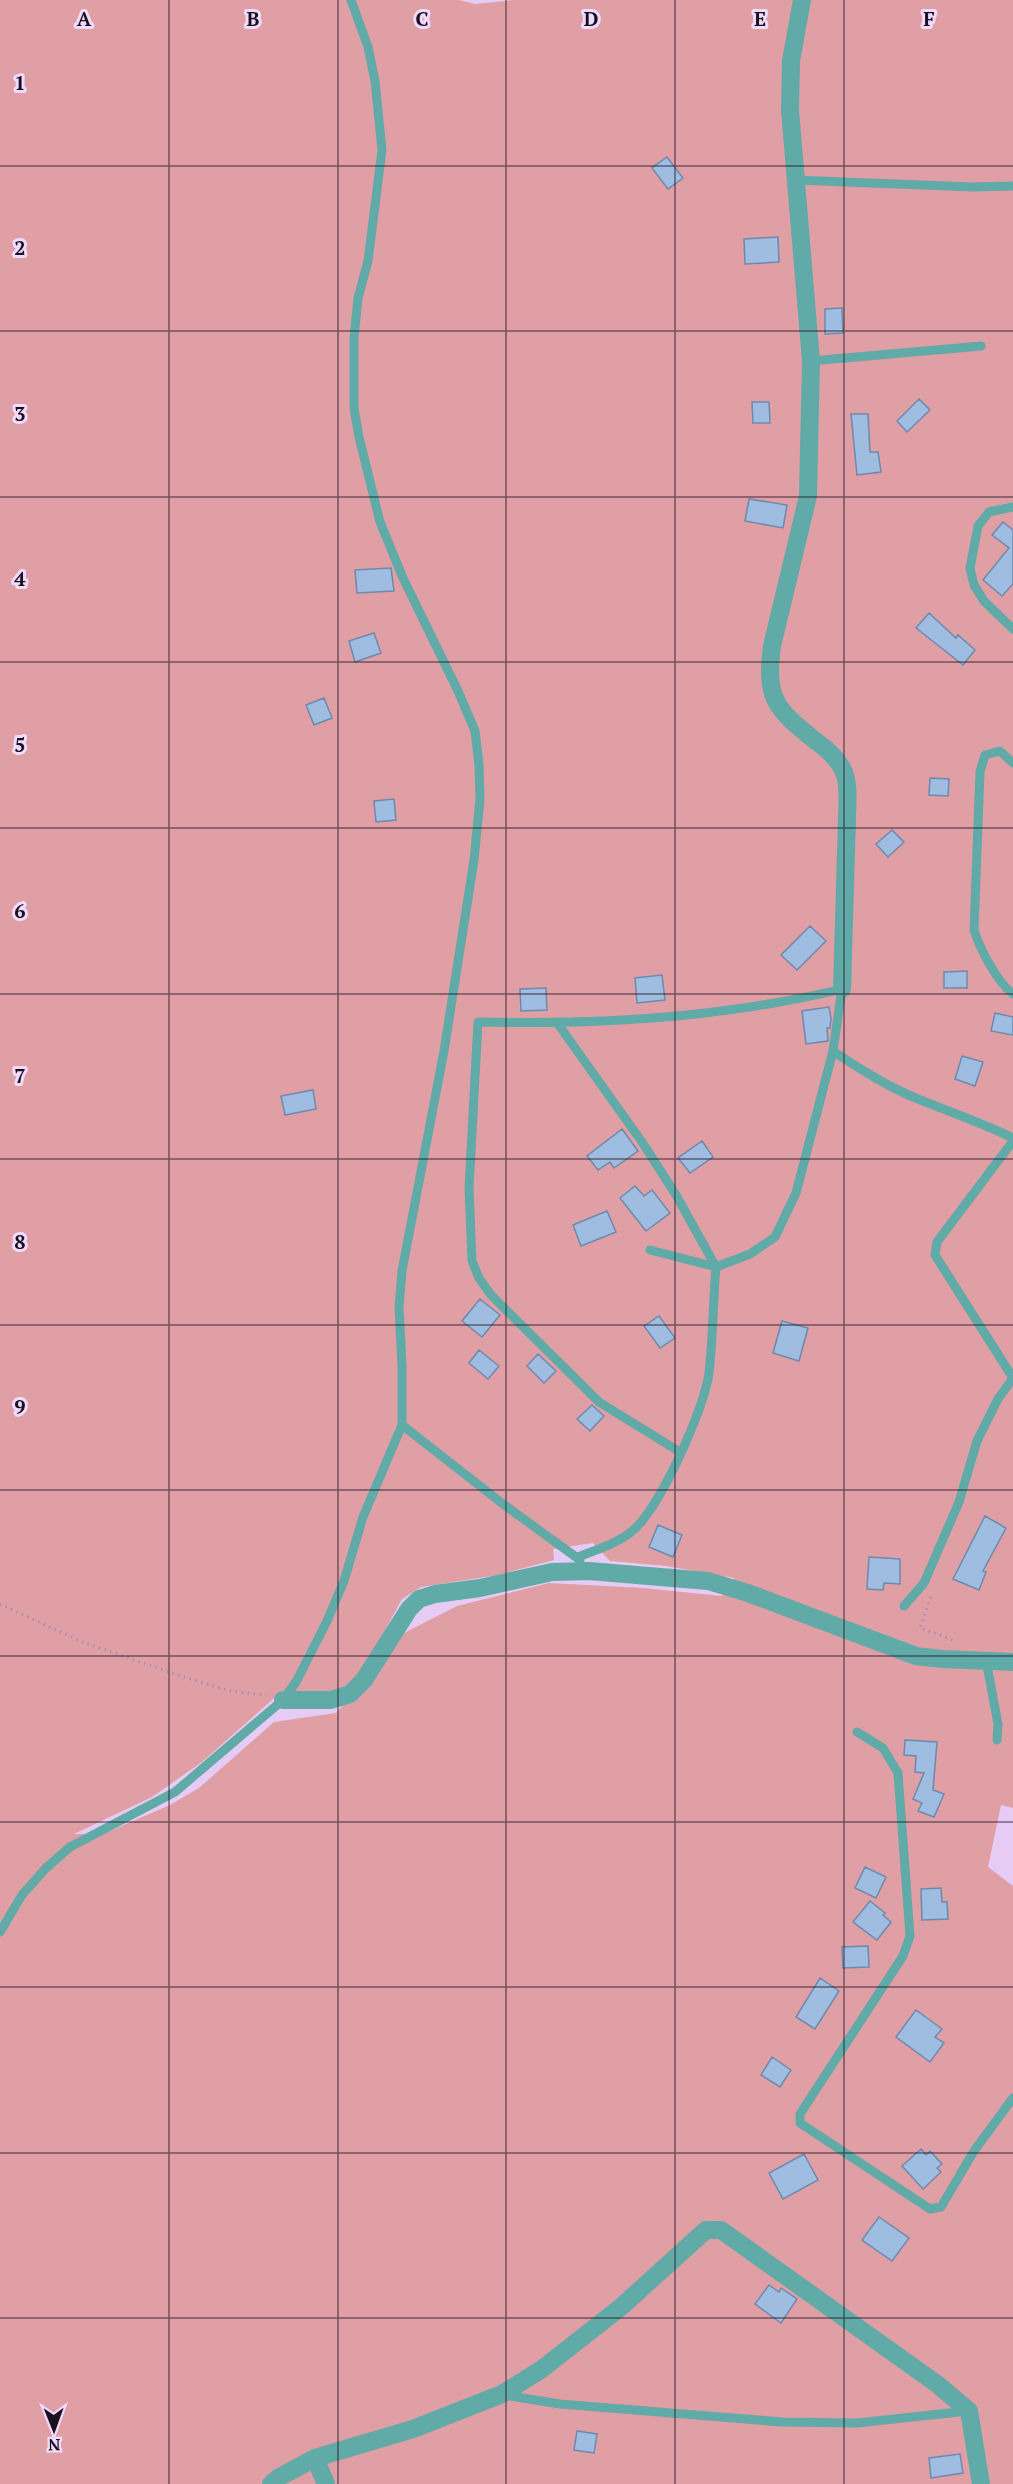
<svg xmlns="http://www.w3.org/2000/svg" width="1013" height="2484" font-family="'PT Serif',serif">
  <rect width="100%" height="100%" fill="#e6ccf5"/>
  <path fill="#e09fa5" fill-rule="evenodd" d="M 0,0 L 459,0 L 475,4 L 514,0 L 1013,0 L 1013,1808 L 1001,1805 L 988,1867 L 1013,1886 L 1013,2484 L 0,2484 ZM 593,1543 L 610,1561 L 666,1566 L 734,1578 L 722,1596 L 643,1588 L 549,1583 L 457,1606 L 402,1634 L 336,1713 L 274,1722 L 199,1788 L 170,1805 L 103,1834 L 74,1834 L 152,1797 L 202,1762 L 281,1692 L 332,1693 L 345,1689 L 362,1673 L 402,1599 L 421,1587 L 498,1575 L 554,1560 L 553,1549 Z"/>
  <path fill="#9ebde1" stroke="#6d8aad" stroke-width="1.5" d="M 667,157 L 683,178 L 668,189 L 652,168 Z
    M 778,237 L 779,262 L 745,264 L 744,239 Z
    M 842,308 L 843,333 L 825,334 L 825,309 Z
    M 919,399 L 930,410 L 907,432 L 897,421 Z
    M 752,402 L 769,402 L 770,423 L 753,423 Z
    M 851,414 L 868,414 L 870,452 L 878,452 L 881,472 L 857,475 Z
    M 749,499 L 787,505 L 783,528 L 745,521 Z
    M 1003,522 L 1013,530 L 1013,584 L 1002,596 L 983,580 L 1009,548 L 992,535 Z
    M 391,568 L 394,591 L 357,593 L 355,570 Z
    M 929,613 L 956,638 L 958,635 L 975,650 L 963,665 L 916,628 Z
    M 374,633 L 381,653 L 355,662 L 349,641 Z
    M 324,698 L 332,718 L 314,725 L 306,705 Z
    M 930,778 L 949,779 L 948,796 L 929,795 Z
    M 394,799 L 396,820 L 376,822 L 374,801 Z
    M 892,830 L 904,842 L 888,857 L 876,844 Z
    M 810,926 L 826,941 L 797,970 L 781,955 Z
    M 967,971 L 967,988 L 944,988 L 944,972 Z
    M 662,975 L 665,1000 L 637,1003 L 635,978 Z
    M 546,988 L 547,1010 L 521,1011 L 520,989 Z
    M 829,1007 L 831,1019 L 830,1028 L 827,1028 L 828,1041 L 806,1044 L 802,1011 Z
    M 995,1013 L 1013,1017 L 1013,1035 L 991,1031 Z
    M 962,1056 L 983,1062 L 975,1086 L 955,1079 Z
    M 313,1090 L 316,1109 L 285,1115 L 281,1096 Z
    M 622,1129 L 638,1151 L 614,1168 L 610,1162 L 598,1170 L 587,1156 Z
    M 702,1141 L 713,1157 L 690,1173 L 678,1158 Z
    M 635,1186 L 644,1196 L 652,1190 L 670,1213 L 646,1231 L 620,1198 Z
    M 607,1211 L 616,1232 L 581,1246 L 573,1225 Z
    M 480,1299 L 500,1315 L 482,1337 L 462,1321 Z
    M 659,1316 L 675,1338 L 660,1348 L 644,1326 Z
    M 782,1321 L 808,1328 L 799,1361 L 773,1353 Z
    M 479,1350 L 499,1366 L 488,1379 L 469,1363 Z
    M 538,1354 L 556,1371 L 544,1383 L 527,1366 Z
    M 592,1405 L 604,1416 L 590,1431 L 577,1419 Z
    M 985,1516 L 1006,1528 L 983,1571 L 986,1572 L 979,1590 L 953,1579 Z
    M 658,1525 L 682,1535 L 673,1557 L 649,1547 Z
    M 869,1557 L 900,1559 L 900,1584 L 884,1583 L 883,1590 L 867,1589 Z
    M 905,1740 L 937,1742 L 933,1790 L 944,1794 L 934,1817 L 918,1811 L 922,1803 L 913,1799 L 924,1773 L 915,1772 L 916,1756 L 904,1755 Z
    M 865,1867 L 886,1877 L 876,1898 L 855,1888 Z
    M 941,1888 L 942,1902 L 947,1902 L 948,1919 L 922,1920 L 921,1889 Z
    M 870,1901 L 885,1913 L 883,1915 L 891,1922 L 877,1940 L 853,1922 Z
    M 868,1946 L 869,1967 L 843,1968 L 842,1947 Z
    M 820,1978 L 839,1991 L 815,2029 L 796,2017 Z
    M 916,2010 L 942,2029 L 935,2037 L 944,2043 L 930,2062 L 896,2037 Z
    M 772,2057 L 791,2070 L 780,2087 L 761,2075 Z
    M 921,2149 L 926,2155 L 930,2151 L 942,2164 L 937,2168 L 941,2172 L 923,2189 L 902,2166 Z
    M 804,2154 L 818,2180 L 783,2199 L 769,2173 Z
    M 879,2217 L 909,2238 L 892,2261 L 862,2240 Z
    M 769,2285 L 779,2292 L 781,2288 L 797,2299 L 781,2323 L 755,2304 Z
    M 577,2431 L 597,2434 L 594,2453 L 574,2450 Z
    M 960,2454 L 963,2473 L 931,2478 L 929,2458 Z"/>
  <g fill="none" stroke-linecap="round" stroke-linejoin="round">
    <path stroke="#a691b2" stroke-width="3" stroke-dasharray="1.5 4.5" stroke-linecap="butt" d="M 931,1597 L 920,1628 L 953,1640
      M 0,1604 L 80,1641 L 177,1675 L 231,1691 L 266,1695"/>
    <path stroke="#60aaa8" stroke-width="9" d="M 796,180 L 972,187 L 1013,186
      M 811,361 L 981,346
      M 1013,507 L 989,512 L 978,526 L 970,568 L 974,585 L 984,601 L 1013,629
      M 1013,763 L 1000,751 L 985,755 L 980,772 L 974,930 C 980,949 997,982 1013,994
      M 558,1024 L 642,1142 L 676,1195 L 716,1267
      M 833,1051 C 860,1069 888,1087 918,1099 C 950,1112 982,1123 1013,1138
      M 650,1250 L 716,1267
      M 402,1425 L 503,1504 L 580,1560
      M 578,1557 C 595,1550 616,1544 631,1532 C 659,1511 705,1407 709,1373 C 713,1338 713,1302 716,1267 L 750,1254 L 775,1237 L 796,1193 L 833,1051 L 842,989 C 723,1018 601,1025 478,1022 L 469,1188 L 472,1261 L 479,1278 L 491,1295 L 599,1402 L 680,1452
      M 904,1606 L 924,1583 L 959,1502 L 977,1441 L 998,1399 L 1013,1378 L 935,1255 L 937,1242 L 1013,1141
      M 986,1660 L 998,1724 L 997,1740
      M 857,1732 L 883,1748 L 898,1773 L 910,1936 L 903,1956 L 800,2114 L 800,2123 L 930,2209 L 941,2207 L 974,2151 L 1013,2098
      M 0,1932 L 22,1895 L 46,1868 L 70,1847 L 175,1792 L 283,1700 L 296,1682 L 327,1621 L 344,1581 L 363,1517 L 402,1425 L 402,1366 L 399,1307 L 402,1271 L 444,1051 L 474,860 L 480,799 L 479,765 L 475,731 L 458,691 L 403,578 L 380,522 L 359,437 L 354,408 L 354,338 L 358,298 L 368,261 L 382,150 L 375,81 L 368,47 L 351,0
      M 504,2395 L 560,2404 L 782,2422 L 857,2423 L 968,2411"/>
    <path stroke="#60aaa8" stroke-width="18" d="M 802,0 L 791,61 L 790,110 L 811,361 L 808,496 L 772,646 C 765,700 776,709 817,742 C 827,749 836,757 842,768 C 850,782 847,803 847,818 L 842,989
      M 283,1700 L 331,1700 L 350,1694 L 364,1680 L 409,1609 L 419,1599 L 435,1594 L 480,1588 L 552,1572 L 589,1571 L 708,1581 L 748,1593 L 916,1656 L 942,1659 L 1013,1662
      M 315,2458 L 326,2484
      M 271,2484 L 278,2478 L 315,2458 L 413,2429 L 502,2394 L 542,2369 L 621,2307 L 706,2230 L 721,2230 L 937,2384 L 969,2411 L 981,2484"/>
  </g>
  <path fill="none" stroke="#190f1e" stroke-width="1.5" stroke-opacity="0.55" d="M 169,0 L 169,2484M 338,0 L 338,2484M 506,0 L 506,2484M 675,0 L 675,2484M 844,0 L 844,2484M 0,166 L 1013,166M 0,331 L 1013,331M 0,497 L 1013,497M 0,662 L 1013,662M 0,828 L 1013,828M 0,994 L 1013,994M 0,1159 L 1013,1159M 0,1325 L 1013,1325M 0,1490 L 1013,1490M 0,1656 L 1013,1656M 0,1822 L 1013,1822M 0,1987 L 1013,1987M 0,2153 L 1013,2153M 0,2318 L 1013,2318"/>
  <g font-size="20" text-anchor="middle" font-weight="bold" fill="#190f1e" stroke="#f0dbfd" stroke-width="6" stroke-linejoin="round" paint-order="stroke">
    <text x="84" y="26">A</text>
    <text x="253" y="26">B</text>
    <text x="422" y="26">C</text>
    <text x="591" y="26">D</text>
    <text x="760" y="26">E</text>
    <text x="929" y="26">F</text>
    <text x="20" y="90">1</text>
    <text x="20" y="255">2</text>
    <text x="20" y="421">3</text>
    <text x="20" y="586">4</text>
    <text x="20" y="752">5</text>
    <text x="20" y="918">6</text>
    <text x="20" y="1083">7</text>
    <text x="20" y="1249">8</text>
    <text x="20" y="1414">9</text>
  </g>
  <g transform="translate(54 2430) rotate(179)" stroke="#f0dbfd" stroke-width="4.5" paint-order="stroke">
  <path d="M0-4.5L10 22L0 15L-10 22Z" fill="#190f1e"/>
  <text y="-9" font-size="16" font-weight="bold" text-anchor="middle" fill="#190f1e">N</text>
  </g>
</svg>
